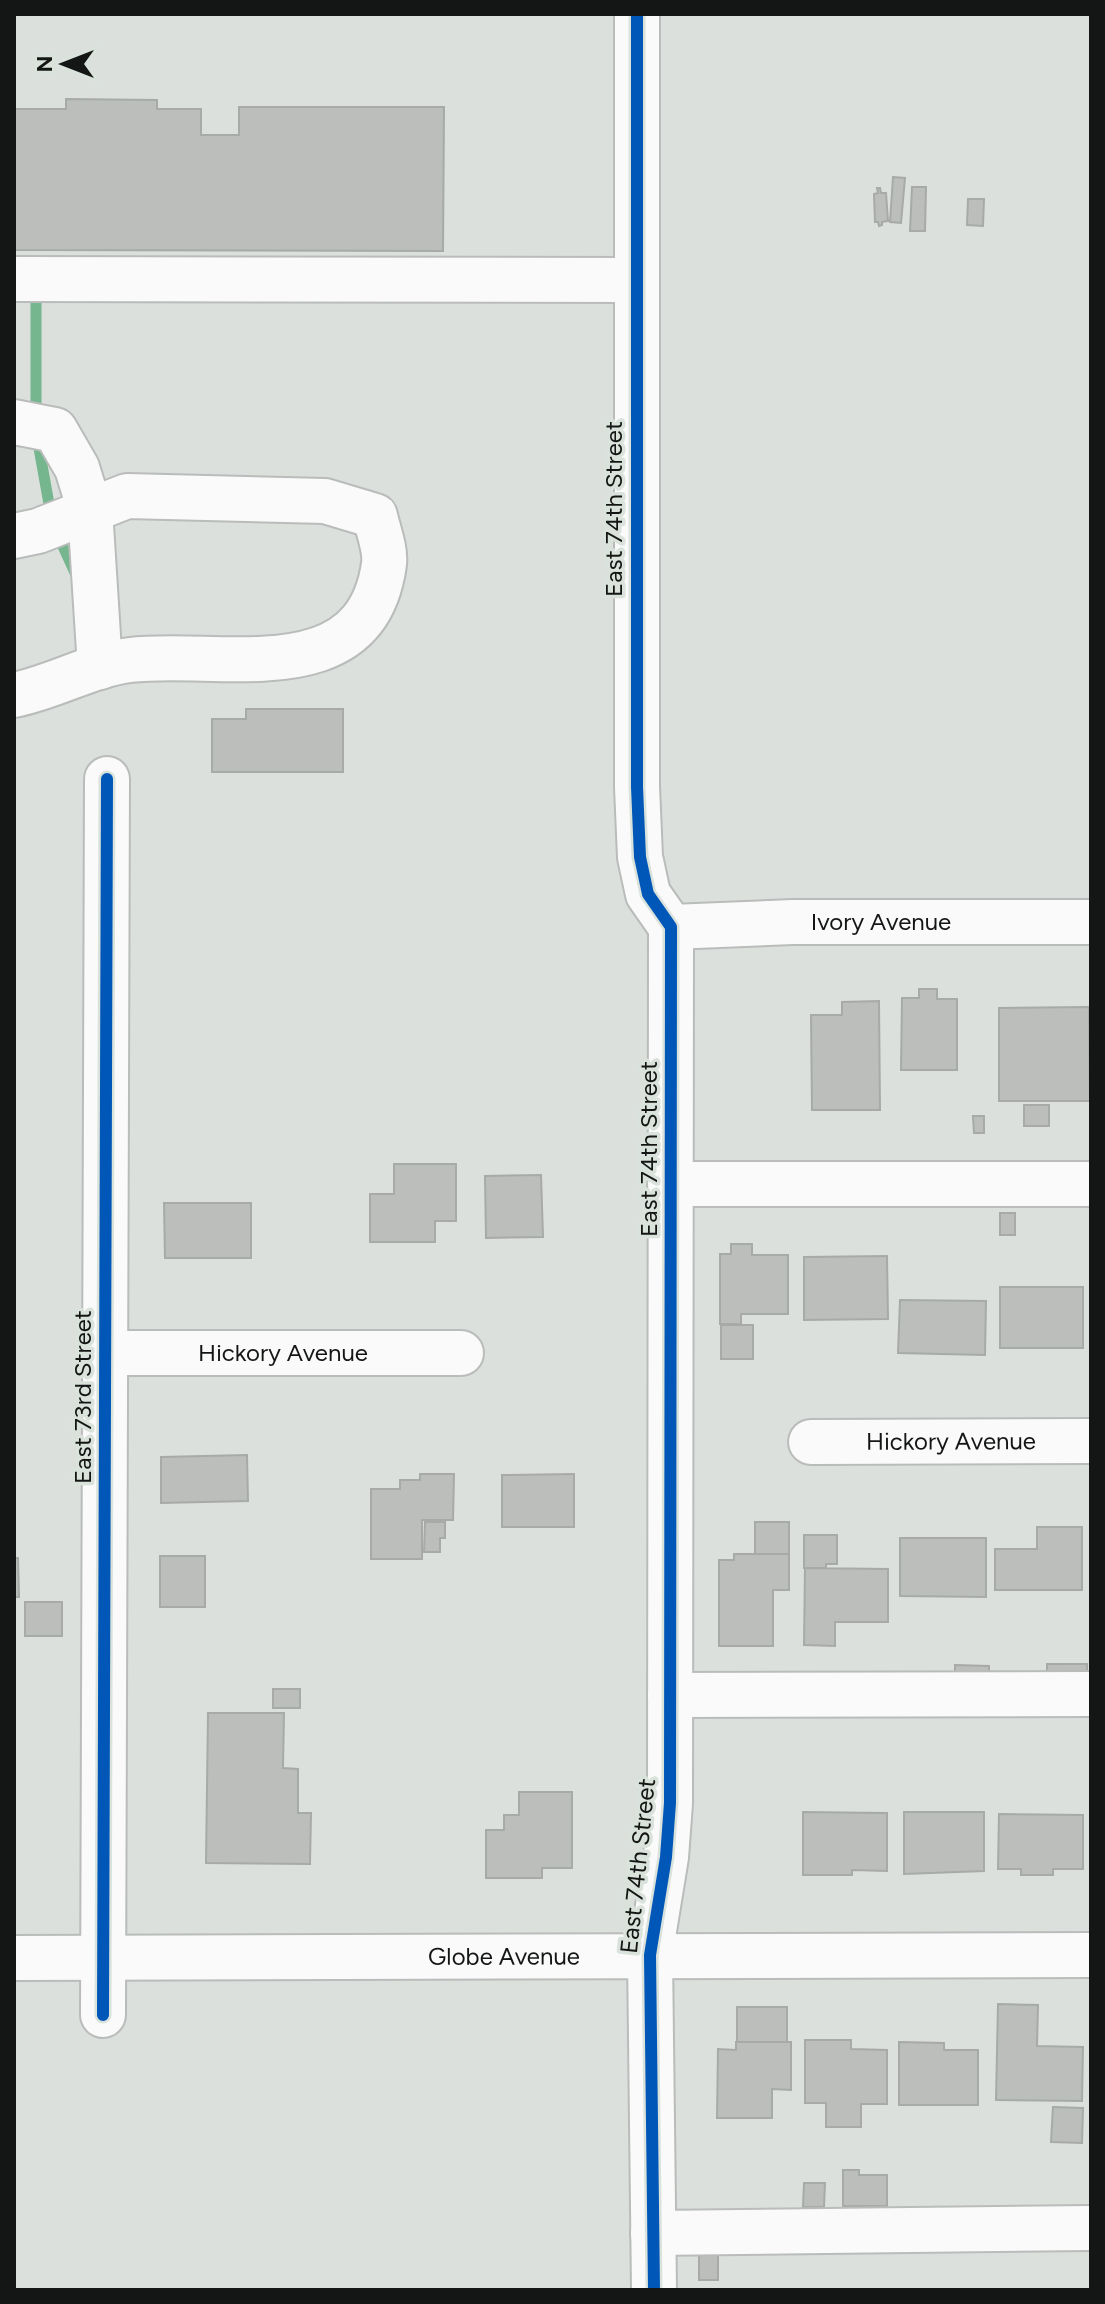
<svg xmlns="http://www.w3.org/2000/svg" width="1105" height="2304" font-family="Figtree,sans-serif">
  <rect width="100%" height="100%" fill="#dce0dd"/>
  <g fill="none" stroke-linecap="round" stroke-linejoin="round">
    <path stroke="#75b68f" stroke-width="11" d="M 31,293 L 36,294 L 36,416
      M 37,437 L 51,515
      M 56,531 L 77,577"/>
  </g>
  <path fill="#bbbebb" stroke="#a7aaa7" stroke-width="2" d="M 66,99 L 157,100 L 157,109 L 201,109 L 201,135 L 239,135 L 239,107 L 444,107 L 443,251 L 14,250 L 14,109 L 66,109 Z
    M 893,177 L 905,178 L 901,223 L 890,222 Z
    M 912,187 L 926,187 L 925,231 L 910,231 Z
    M 877,188 L 880,188 L 881,193 L 886,193 L 888,221 L 882,222 L 882,225 L 879,226 L 878,222 L 875,222 L 874,194 L 878,193 Z
    M 968,199 L 984,199 L 983,226 L 967,225 Z
    M 246,709 L 343,709 L 343,772 L 212,772 L 212,719 L 246,719 Z
    M 919,989 L 937,989 L 937,999 L 957,999 L 957,1070 L 901,1070 L 902,998 L 919,998 Z
    M 879,1001 L 880,1110 L 812,1110 L 811,1015 L 842,1015 L 842,1002 Z
    M 1089,1007 L 1090,1101 L 999,1101 L 999,1008 Z
    M 1024,1105 L 1049,1105 L 1049,1126 L 1024,1126 Z
    M 973,1116 L 984,1116 L 984,1133 L 974,1133 Z
    M 394,1164 L 456,1164 L 456,1221 L 435,1221 L 435,1242 L 370,1242 L 370,1194 L 394,1194 Z
    M 541,1175 L 543,1237 L 486,1238 L 485,1176 Z
    M 164,1203 L 251,1203 L 251,1258 L 165,1258 Z
    M 1000,1213 L 1015,1213 L 1015,1235 L 1000,1235 Z
    M 731,1244 L 752,1244 L 752,1255 L 788,1255 L 788,1314 L 741,1314 L 741,1324 L 720,1324 L 720,1254 L 731,1254 Z
    M 887,1256 L 888,1319 L 804,1320 L 804,1257 Z
    M 1000,1287 L 1083,1287 L 1083,1348 L 1000,1348 Z
    M 900,1300 L 986,1301 L 985,1355 L 898,1353 Z
    M 721,1325 L 753,1325 L 753,1359 L 721,1359 Z
    M 247,1455 L 248,1501 L 161,1503 L 161,1457 Z
    M 420,1474 L 454,1474 L 453,1520 L 422,1520 L 422,1559 L 371,1559 L 371,1489 L 400,1489 L 400,1480 L 420,1480 Z
    M 574,1474 L 574,1527 L 502,1527 L 502,1475 Z
    M 425,1522 L 445,1522 L 445,1538 L 440,1538 L 440,1552 L 424,1552 Z
    M 755,1522 L 789,1522 L 789,1554 L 755,1554 Z
    M 1037,1527 L 1082,1527 L 1082,1590 L 995,1590 L 995,1549 L 1037,1549 Z
    M 804,1535 L 837,1535 L 837,1564 L 826,1564 L 826,1568 L 804,1568 Z
    M 900,1538 L 986,1538 L 986,1597 L 900,1596 Z
    M 734,1554 L 789,1554 L 789,1590 L 773,1590 L 773,1646 L 719,1646 L 719,1560 L 734,1560 Z
    M 160,1556 L 205,1556 L 205,1607 L 160,1607 Z
    M 14,1558 L 18,1558 L 19,1597 L 14,1597 Z
    M 805,1568 L 888,1569 L 888,1622 L 835,1622 L 835,1646 L 804,1645 Z
    M 25,1602 L 62,1602 L 62,1636 L 25,1636 Z
    M 1047,1664 L 1087,1664 L 1087,1681 L 1047,1681 Z
    M 955,1665 L 989,1666 L 989,1685 L 955,1684 Z
    M 273,1689 L 300,1689 L 300,1708 L 273,1708 Z
    M 208,1713 L 284,1713 L 283,1768 L 298,1769 L 298,1813 L 311,1813 L 310,1864 L 206,1863 Z
    M 519,1792 L 572,1792 L 572,1868 L 542,1868 L 542,1878 L 486,1878 L 486,1830 L 504,1830 L 504,1815 L 519,1815 Z
    M 803,1812 L 887,1813 L 887,1871 L 852,1870 L 852,1875 L 803,1875 Z
    M 904,1812 L 984,1812 L 984,1871 L 904,1874 Z
    M 999,1814 L 1083,1815 L 1083,1869 L 1053,1869 L 1053,1875 L 1021,1875 L 1021,1869 L 998,1869 Z
    M 998,2004 L 1038,2005 L 1037,2046 L 1083,2047 L 1082,2101 L 996,2100 Z
    M 737,2007 L 787,2007 L 787,2042 L 737,2042 Z
    M 805,2040 L 851,2040 L 851,2049 L 887,2050 L 887,2104 L 861,2104 L 861,2127 L 826,2127 L 826,2103 L 805,2103 Z
    M 736,2042 L 791,2042 L 791,2090 L 772,2089 L 772,2118 L 717,2118 L 718,2049 L 736,2050 Z
    M 899,2042 L 944,2043 L 944,2050 L 978,2050 L 978,2105 L 899,2105 Z
    M 1053,2107 L 1083,2108 L 1082,2143 L 1051,2142 Z
    M 843,2170 L 859,2170 L 859,2175 L 887,2175 L 887,2206 L 843,2206 Z
    M 804,2183 L 825,2183 L 824,2207 L 803,2207 Z
    M 699,2252 L 718,2252 L 718,2280 L 699,2280 Z"/>
  <g fill="none" stroke-linecap="round" stroke-linejoin="round">
    <g stroke="#b9bcba" stroke-width="48">
      <g id="minor">
        <path d="M 637,14 L 637,787 L 640,857 L 648,894 L 671,927 L 670,1803 L 666,1857 L 650,1955 L 654,2290"/>
        <path d="M 14,279 L 636,280"/>
        <path d="M 14,422 L 55,430 L 77,468 L 90,510 L 100,667"/>
        <path d="M 14,536 L 38,531 L 127,496 L 325,501 L 375,516 C 378,530 386,550 384,564 C 366,695 220,649 130,660 C 90,665 54,687 14,695"/>
        <path id="s1" d="M 671,927 L 793,922 L 1091,922"/>
        <path d="M 670,1184 L 1091,1184"/>
        <path id="s2" d="M 105,1353 L 461,1353"/>
        <path id="s3" d="M 811,1442 L 1091,1441"/>
        <path d="M 670,1695 L 1091,1694"/>
        <path id="s4" d="M 14,1958 L 1091,1955"/>
        <path d="M 103,2015 L 107,779"/>
        <path d="M 653,2233 L 1091,2228"/>
      </g>
    </g>
    <use href="#minor" stroke="#fafafa" stroke-width="44"/>
    <g stroke="#dae2dc" stroke-width="17">
      <path id="cycleway" d="M 637,14 L 637,787 L 640,857 L 648,894 L 671,927 L 670,1803 L 666,1857 L 650,1955 L 654,2290
        M 103,2015 L 107,779"/>
    </g>
    <use href="#cycleway" stroke="#0057b8" stroke-width="12"/>
  </g>
  <g text-anchor="middle" stroke-width="7" stroke-linejoin="round" paint-order="stroke">
    <g font-size="24" fill="#131614" stroke="#dae2dc">
      <text transform="translate(614 509) rotate(-90)" y="8">East 74th Street</text>
      <text dy="8" stroke="none"><textPath href="#s1" startOffset="210">Ivory Avenue</textPath></text>
      <text transform="translate(649 1149) rotate(-90)" y="8">East 74th Street</text>
      <text dy="8" stroke="none"><textPath href="#s2" startOffset="178">Hickory Avenue</textPath></text>
      <text transform="translate(83 1397) rotate(-90)" y="8">East 73rd Street</text>
      <text dy="8" stroke="none"><textPath href="#s3" startOffset="140">Hickory Avenue</textPath></text>
      <text transform="translate(638 1866) rotate(-84)" y="8">East 74th Street</text>
      <text dy="8" stroke="none"><textPath href="#s4" startOffset="490">Globe Avenue</textPath></text>
    </g>
  </g>
  <rect width="1105" height="2304" fill="none" stroke="#131614" stroke-width="32"/>
  <g transform="translate(64 64) rotate(270)" stroke="#dae2dc" stroke-width="6" paint-order="stroke">
  <path d="M0-6L14 30L0 20L-14 30Z" fill="#131614"/>
  <text y="-12" font-size="22" font-weight="bold" text-anchor="middle" fill="#131614">N</text>
  </g>
</svg>
